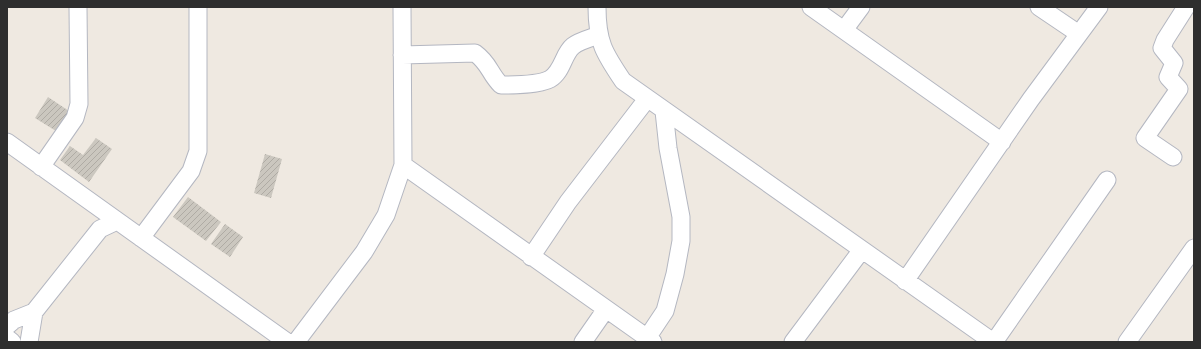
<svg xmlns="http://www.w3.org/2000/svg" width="1201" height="349" font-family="'Titillium Web',sans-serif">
  <defs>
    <pattern id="building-hatch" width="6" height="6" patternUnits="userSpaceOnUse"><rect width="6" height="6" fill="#cbc7bf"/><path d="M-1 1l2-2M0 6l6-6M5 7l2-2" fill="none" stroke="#afaba4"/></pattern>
  </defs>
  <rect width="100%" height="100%" fill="#efe9e1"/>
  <path fill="url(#building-hatch)" d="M 48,97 L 69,111 L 56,131 L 35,118 Z
    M 96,138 L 112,149 L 89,182 L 60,160 L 70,146 L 83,155 Z
    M 265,154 L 282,159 L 271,198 L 254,193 Z
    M 188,197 L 221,222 L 206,241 L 173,217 Z
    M 225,224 L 243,237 L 230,257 L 211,244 Z"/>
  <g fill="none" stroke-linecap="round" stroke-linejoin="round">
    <g stroke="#b4b7c1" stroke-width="19">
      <path id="minor" d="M 597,7 C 597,42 604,53 623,81 L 993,342
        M 811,7 L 1002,142
        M 1039,7 L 1079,34
        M 844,30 L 861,7
        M 402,55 L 475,53 C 490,64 489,73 501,85 C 514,85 539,85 550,79 C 563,71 563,54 573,46 C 579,41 591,38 599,35
        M 7,142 L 287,342
        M 1173,157 L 1145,138 L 1179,89 L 1168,77 L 1174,63 L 1162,48 L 1165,40 L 1186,7
        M 403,165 L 653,342
        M 41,167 L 75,118 L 79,104 L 78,7
        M 141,238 L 191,171 L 198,151 L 198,7
        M 531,257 L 568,202 L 647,99
        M 905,281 L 1031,99 L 1099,7
        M 7,326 L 14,320 L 34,312 L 100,229 L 117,221
        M 7,338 L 12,342
        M 647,338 L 665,311 L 675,274 L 681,241 L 681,217 L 668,148 L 664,111
        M 29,342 L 34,312
        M 296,342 L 364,252 L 386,215 L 403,165 L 402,7
        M 583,342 L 606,309
        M 793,342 L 861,251
        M 994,342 L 1107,180
        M 1127,342 L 1194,248"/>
    </g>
    <use href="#minor" stroke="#fff" stroke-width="17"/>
  </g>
  <rect width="1201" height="349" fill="none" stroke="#2e2e2e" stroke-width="16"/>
</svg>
